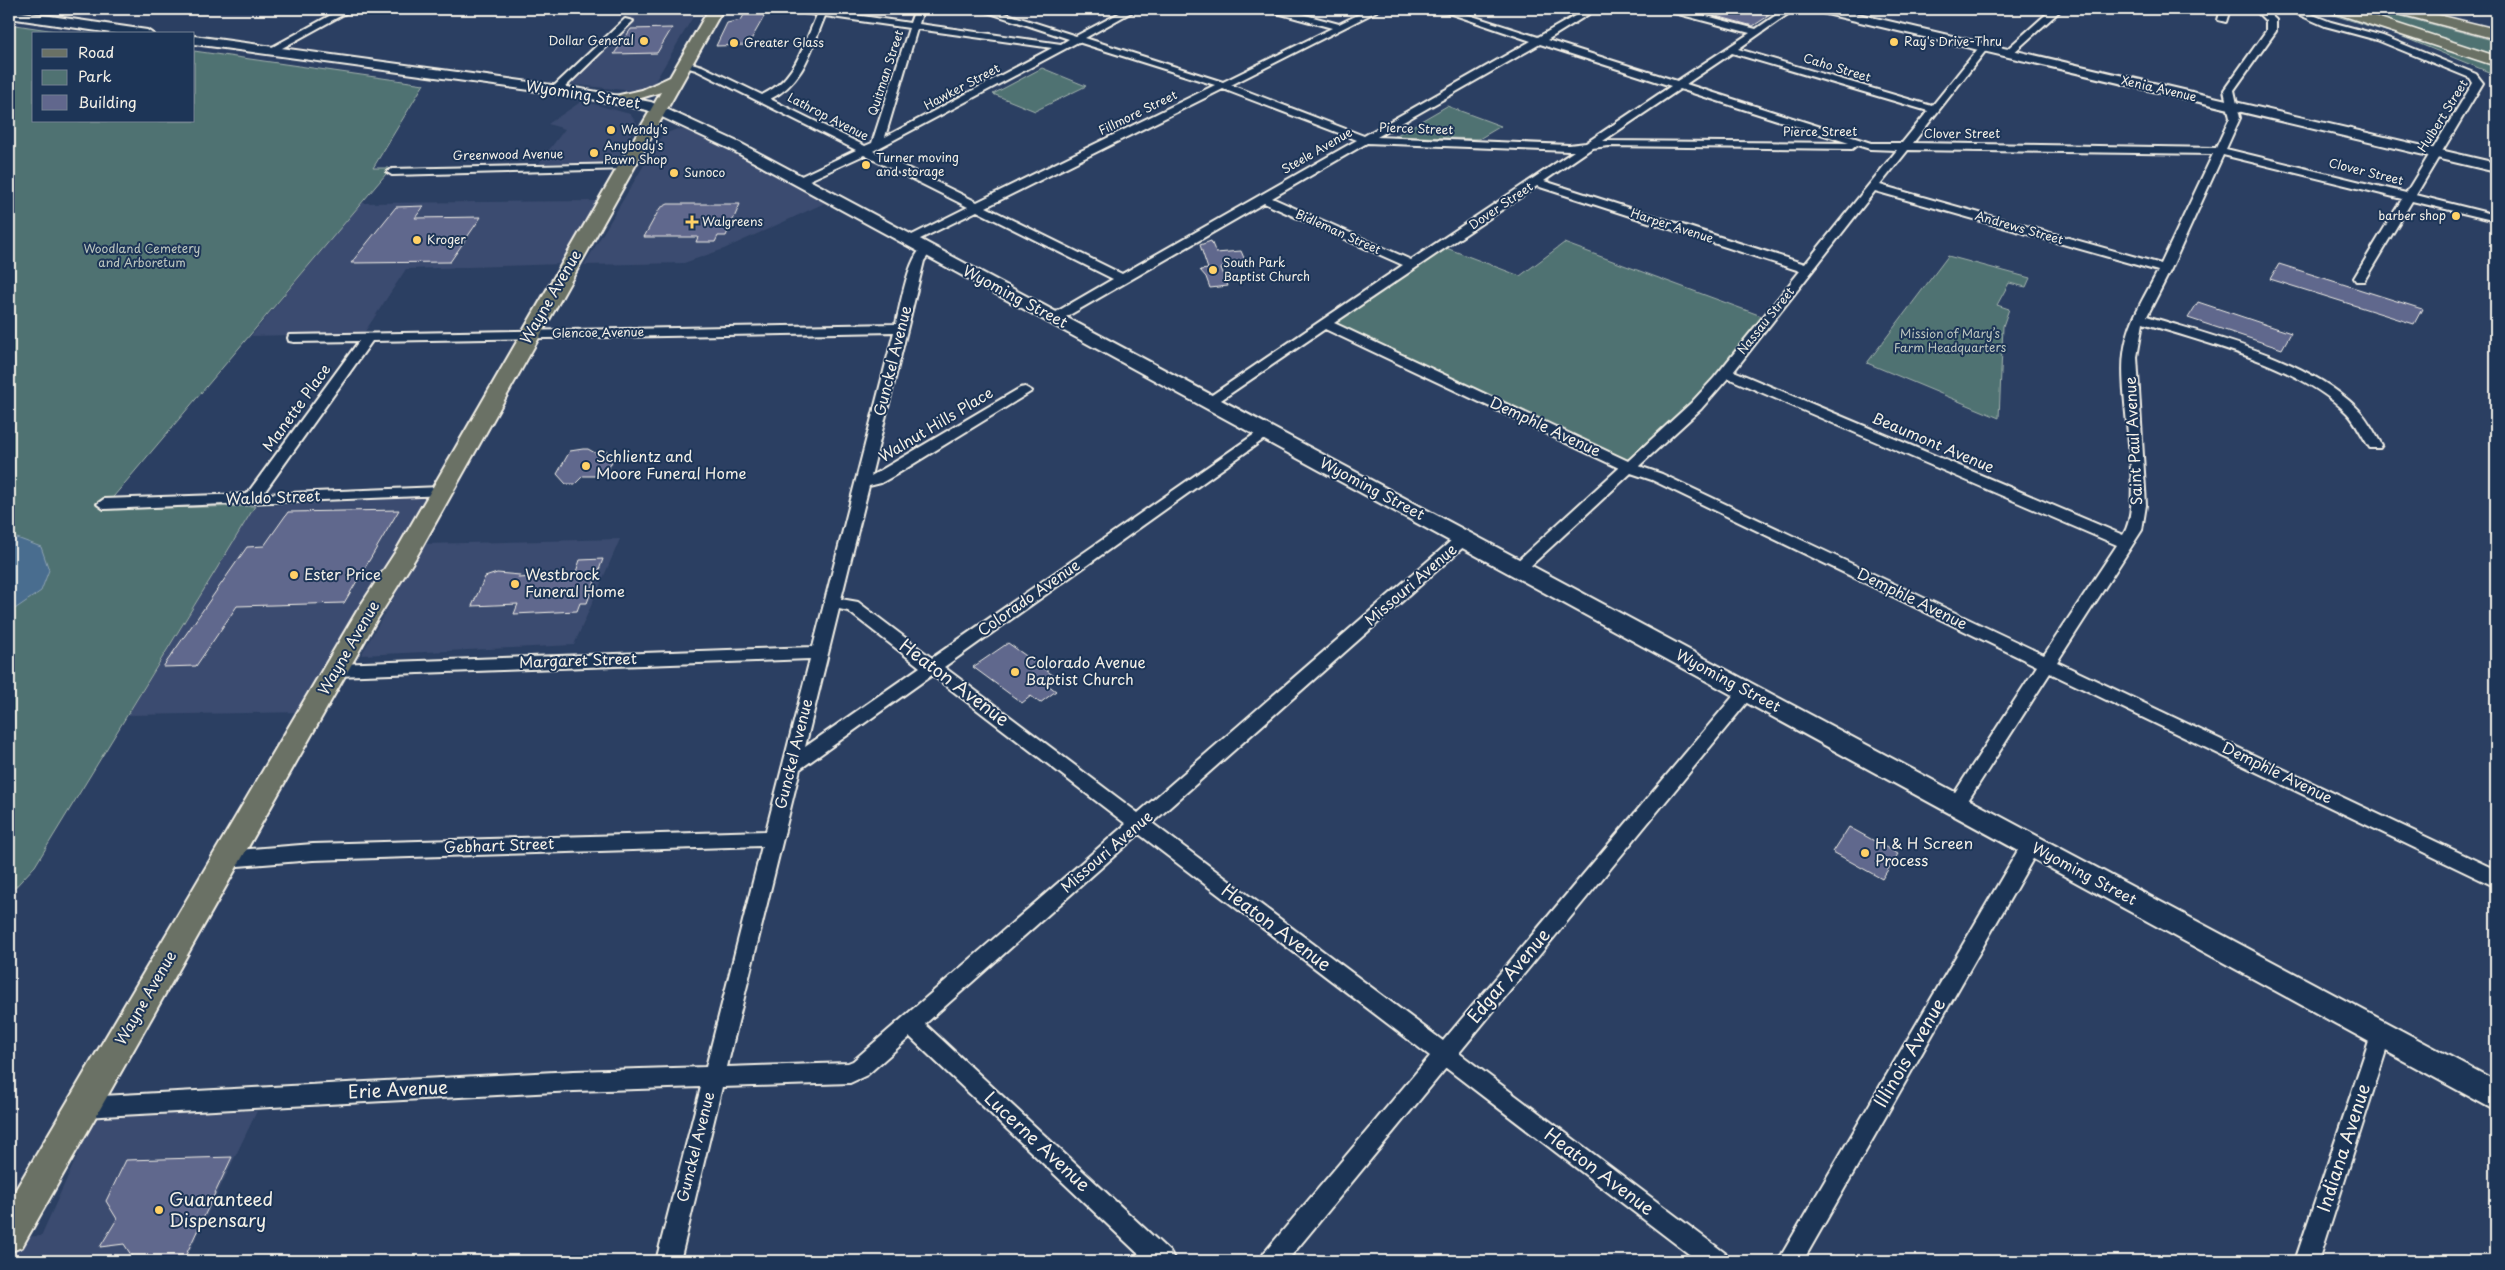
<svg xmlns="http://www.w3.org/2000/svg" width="2505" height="1270" font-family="'Playpen Sans',sans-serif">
  <rect width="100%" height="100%" fill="#2b3f62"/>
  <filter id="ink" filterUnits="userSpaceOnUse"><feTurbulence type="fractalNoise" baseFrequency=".02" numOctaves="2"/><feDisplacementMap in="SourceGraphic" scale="10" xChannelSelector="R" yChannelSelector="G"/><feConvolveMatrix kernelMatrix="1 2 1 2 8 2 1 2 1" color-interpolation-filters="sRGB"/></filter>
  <g filter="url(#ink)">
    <path fill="#3b4b6f" d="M 637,9 L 697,10 L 653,85 L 634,91 L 558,83 Z
      M 582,101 L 630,114 L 637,123 L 616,163 L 539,163 L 565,129 L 548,124 Z
      M 677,129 L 698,132 L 827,202 L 724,249 L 684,263 L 584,265 L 662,135 Z
      M 600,201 L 563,264 L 406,269 L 364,333 L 251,336 L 361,203 Z
      M 430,497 L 305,712 L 128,715 L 255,506 Z
      M 620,539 L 574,645 L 361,655 L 424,544 Z
      M 257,1111 L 185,1261 L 9,1261 L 9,1237 L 41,1236 L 97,1112 Z"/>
    <path fill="#507272" stroke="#a2b2ad" d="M 2314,9 L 2374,9 L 2496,41 L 2496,75 L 2398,35 Z
      M 9,24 L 75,34 L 34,34 L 34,121 L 194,121 L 194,51 L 424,84 L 373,168 L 389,168 L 386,174 L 103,509 L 255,506 L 35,866 L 9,894 Z
      M 1042,68 L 1086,86 L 1035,111 L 993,94 Z
      M 1447,106 L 1501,126 L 1479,139 L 1395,136 Z
      M 1564,243 L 1767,318 L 1726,372 L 1629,467 L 1325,324 L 1441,246 L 1520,276 Z
      M 1948,256 L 2030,278 L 2026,287 L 2009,283 L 1997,305 L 2009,309 L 2003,326 L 1999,418 L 1867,363 Z"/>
    <path fill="#486d8f" stroke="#8da2b3" d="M 17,538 L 41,547 L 49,570 L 41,591 L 9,613 L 9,542 Z"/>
    <path fill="#61678d" stroke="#f4f1e8" d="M 1705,9 L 1748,9 L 1770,15 L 1753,26 L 1705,13 Z
      M 744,15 L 765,15 L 748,45 L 716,46 L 727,23 L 741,20 Z
      M 672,28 L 657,53 L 614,54 L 631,29 Z
      M 668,204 L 740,204 L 726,236 L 718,236 L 715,242 L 696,242 L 698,237 L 644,237 L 660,208 Z
      M 424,206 L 415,218 L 481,217 L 450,262 L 351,263 L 396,207 Z
      M 1211,241 L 1216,253 L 1241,251 L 1247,265 L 1221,268 L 1228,286 L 1210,288 L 1206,277 L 1200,270 L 1208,269 L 1200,245 Z
      M 2279,264 L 2422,309 L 2414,324 L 2270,279 Z
      M 2198,302 L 2291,333 L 2282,349 L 2188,318 Z
      M 583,449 L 588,449 L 597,454 L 607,451 L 614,457 L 605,476 L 583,476 L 575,484 L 566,484 L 557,474 L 570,451 Z
      M 399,510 L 344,603 L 237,606 L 196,666 L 163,667 L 247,547 L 264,546 L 288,512 Z
      M 603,559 L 587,603 L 580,603 L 577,611 L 514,614 L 518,604 L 472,606 L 485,577 L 497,573 L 520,575 L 518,578 L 575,575 L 580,560 Z
      M 1008,643 L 1057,678 L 1048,685 L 1056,691 L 1040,703 L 1031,696 L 1022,703 L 973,667 Z
      M 1849,827 L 1898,854 L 1882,879 L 1833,852 Z
      M 232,1157 L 184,1259 L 135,1261 L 124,1244 L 100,1247 L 117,1219 L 106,1201 L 126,1160 Z"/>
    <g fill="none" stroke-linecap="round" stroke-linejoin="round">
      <g stroke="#f4f1e8" stroke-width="4">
        <path id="street" d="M 342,9 L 353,9 L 273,53 L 265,51 Z
          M 792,9 L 828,9 L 828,11 L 910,23 L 915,9 L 923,9 L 919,24 L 1061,44 L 1069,39 L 978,9 L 992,9 L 1076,36 L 1127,9 L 1137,9 L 1085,38 L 1223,82 L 1332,28 L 1270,11 L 1269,9 L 1283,9 L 1339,24 L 1370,9 L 1381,9 L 1231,85 L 1364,136 L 1531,41 L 1437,9 L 1450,9 L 1538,37 L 1587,9 L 1597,9 L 1547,40 L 1677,81 L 1750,33 L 1667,11 L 1666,9 L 1680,9 L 1756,29 L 1785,9 L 1795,9 L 1738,49 L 1932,106 L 1981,45 L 1987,45 L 1987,49 L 1913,143 L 2216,148 L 2230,118 L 2224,90 L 2266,31 L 2266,21 L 2254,9 L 2264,9 L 2276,20 L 2276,31 L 2234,90 L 2240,118 L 2226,149 L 2406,193 L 2473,83 L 2470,78 L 2377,40 L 2325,26 L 2295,13 L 2303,11 L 2331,22 L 2383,36 L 2476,74 L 2483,83 L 2416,195 L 2496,215 L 2496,221 L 2412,201 L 2364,281 L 2356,281 L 2354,278 L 2402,199 L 2223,155 L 2171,269 L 2147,316 C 2214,337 2304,357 2356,407 C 2367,417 2374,432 2382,445 L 2380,448 L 2370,448 C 2362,437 2357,423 2347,413 C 2298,364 2208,344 2143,323 L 2137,357 L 2146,505 L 2142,530 L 2057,662 L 2496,870 L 2496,887 L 2050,673 L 1962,810 L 1956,812 L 1950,810 L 1947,805 L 1950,800 L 2037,666 L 1652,480 L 1631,473 L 1524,572 L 1514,572 L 1511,568 L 1514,564 L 1619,468 L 1325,329 L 1215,404 L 1205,404 L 1203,401 L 1403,265 L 1264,203 L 1059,321 L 1051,321 L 1049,318 L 1051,315 L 1113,279 L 977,211 L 914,242 L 906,242 L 906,238 L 968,207 L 864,155 L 803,183 L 795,183 L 795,179 L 856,150 L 696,70 L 689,68 L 683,70 L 678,67 L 688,62 L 702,66 L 762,95 C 796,79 802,48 817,15 L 796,12 ZM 825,16 L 909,28 L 872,143 L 865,146 L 770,99 C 804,83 811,49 825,16 ZM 917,29 L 1052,48 L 885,137 ZM 1078,42 L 1215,85 L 977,202 L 873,151 ZM 1540,44 L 1671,86 L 1586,143 L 1569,145 L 1377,137 ZM 1732,53 L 1928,111 L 1902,143 L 1871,143 L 1686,84 ZM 1223,89 L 1357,140 L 1122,274 L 986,207 ZM 1680,89 L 1849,143 L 1603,141 ZM 1367,143 L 1569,151 L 1574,151 L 1411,260 L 1272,198 ZM 1857,145 L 1870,149 L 1897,150 L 1805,264 L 1544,181 L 1592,148 L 1609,146 L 1852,149 ZM 1908,150 L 2213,154 L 2161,264 L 1880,185 ZM 1537,186 L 1800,271 L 1714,378 L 1691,403 L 1628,461 L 1334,323 ZM 1875,191 L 2158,271 C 2143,300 2128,321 2124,354 C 2118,398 2145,502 2123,535 L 1734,371 ZM 1728,378 L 2117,545 L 2044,655 L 1662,474 L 1639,466 L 1701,409 Z
          M 2052,9 L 2062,9 L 2011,55 L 2005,55 L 2005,51 Z
          M 2221,9 L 2230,9 L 2226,22 L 2218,20 Z
          M 625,19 L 633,21 L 560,92 L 552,92 L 552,88 Z
          M 625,164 L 630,167 L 629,169 L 392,175 L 387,172 L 392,169 Z
          M 927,245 L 933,249 L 924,261 L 871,476 L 1020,388 L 1025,387 L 1032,391 L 897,474 L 881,483 L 869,486 L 841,599 L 858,602 L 932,658 L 1262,429 L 1267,428 L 1274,432 L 944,667 L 1138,813 L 1459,534 L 1469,534 L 1472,538 L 1469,542 L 1152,823 L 1443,1041 L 1741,687 L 1747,685 L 1753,687 L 1755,691 L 1753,695 L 1459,1053 L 1725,1253 L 1729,1261 L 1698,1261 L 1446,1068 L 1287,1261 L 1260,1261 L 1264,1253 L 1430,1056 L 1139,834 L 925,1024 L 1171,1253 L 1175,1261 L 1146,1261 L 910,1037 L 867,1075 L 850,1083 L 722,1087 L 680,1261 L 656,1261 L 701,1087 L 574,1091 L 83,1117 L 75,1114 L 72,1107 L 75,1100 L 83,1097 L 574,1071 L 706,1067 L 762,846 L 313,860 L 226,867 L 219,865 L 217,859 L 219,853 L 226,851 L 313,844 L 766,831 L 810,659 L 336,676 L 330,674 L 328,670 L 330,666 L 336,664 L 813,647 L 894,332 L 372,341 L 263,494 L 441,487 L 448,492 L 446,495 L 104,509 L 97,504 L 104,499 L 247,494 L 359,341 L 294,342 L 289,341 L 288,338 L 289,335 L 896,324 C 900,307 909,250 927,245 ZM 839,609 L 848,611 L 920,667 L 805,747 ZM 932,675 L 1126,824 L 853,1061 L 848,1063 L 727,1067 L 800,769 Z
          M 2031,837 L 2038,840 L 2040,845 L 2038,850 L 1803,1261 L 1778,1261 L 2024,840 Z
          M 2381,1025 L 2388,1028 L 2391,1035 L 2319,1261 L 2295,1261 L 2371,1035 L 2374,1028 Z"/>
      </g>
      <g stroke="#f4f1e8" stroke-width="4">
        <path id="secondary" d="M 1816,9 L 1837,9 L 2496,163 L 2496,172 L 1822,13 Z
          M 9,10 L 147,30 L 153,34 L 118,34 L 9,18 Z
          M 194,36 L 581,89 L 651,102 L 740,143 L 2496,1081 L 2496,1111 L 730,149 L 647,110 L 581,97 L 194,44 Z"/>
      </g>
      <g stroke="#f4f1e8" stroke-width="4">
        <path id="primary" d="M 709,9 L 723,9 L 418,554 L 376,621 L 22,1247 L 9,1252 L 9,1201 L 357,611 L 396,551 L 661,92 L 621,104 L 613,99 L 615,96 L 642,90 L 670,77 Z"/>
      </g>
      <g stroke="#f4f1e8" stroke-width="3">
        <path id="highway" d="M 2329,9 L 2352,9 L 2496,56 L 2496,66 L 2332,12 Z
          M 2389,9 L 2414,9 L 2496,29 L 2496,39 L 2392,12 Z"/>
      </g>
      <use href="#street" fill="#1d3557" fill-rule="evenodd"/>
      <use href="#secondary" fill="#1d3557" fill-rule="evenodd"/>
      <use href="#primary" fill="#6a7165" fill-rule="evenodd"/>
      <use href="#highway" fill="#6a7165" fill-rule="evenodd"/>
    </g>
  </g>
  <g fill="#ffd166" stroke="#1d3557" stroke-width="2">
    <circle cx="644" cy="41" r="5"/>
    <circle cx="1894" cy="42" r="5"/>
    <circle cx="734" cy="43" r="5"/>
    <circle cx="611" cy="130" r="5"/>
    <circle cx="594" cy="153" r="5"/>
    <circle cx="866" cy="165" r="5"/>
    <circle cx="674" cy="173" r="5"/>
    <circle cx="2456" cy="216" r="5"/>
    <path d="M689.5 214.5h5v5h5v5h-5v5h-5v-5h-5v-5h5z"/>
    <circle cx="417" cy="240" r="5"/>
    <circle cx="1213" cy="270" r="5"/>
    <circle cx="586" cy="466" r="5"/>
    <circle cx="294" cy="575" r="5"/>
    <circle cx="515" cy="584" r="5"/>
    <circle cx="1015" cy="672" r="5"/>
    <circle cx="1865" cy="853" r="5"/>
    <circle cx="159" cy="1210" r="5"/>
  </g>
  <g text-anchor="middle" stroke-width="4" stroke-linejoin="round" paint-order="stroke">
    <g font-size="12" fill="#f4f1e8" stroke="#1d3557" text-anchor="start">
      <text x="634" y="45" text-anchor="end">Dollar General</text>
      <text x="1904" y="46">Ray's Drive-Thru</text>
      <text x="744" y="47">Greater Glass</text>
      <text x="621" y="134">Wendy's</text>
      <text x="604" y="150">Anybody's<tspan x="604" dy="14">Pawn Shop</tspan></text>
      <text x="876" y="162">Turner moving<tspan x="876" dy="14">and storage</tspan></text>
      <text x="684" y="177">Sunoco</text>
      <text x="2446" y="220" text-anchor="end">barber shop</text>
      <text x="702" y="226">Walgreens</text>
      <text x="427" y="244">Kroger</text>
      <text x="1223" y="267">South Park<tspan x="1223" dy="14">Baptist Church</tspan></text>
    </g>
    <g font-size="12" fill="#f4f1e8" stroke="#1d3557">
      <text transform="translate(1837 68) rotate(17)" y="4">Caho Street</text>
      <text transform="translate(886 73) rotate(-72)" y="4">Quitman Street</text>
      <text transform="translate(962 87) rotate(-28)" y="4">Hawker Street</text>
      <text transform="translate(2159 89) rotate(13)" y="4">Xenia Avenue</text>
      <text transform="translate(1138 113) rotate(-26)" y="4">Fillmore Street</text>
      <text transform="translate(2443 116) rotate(-58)" y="4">Hulbert Street</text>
      <text transform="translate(828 117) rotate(27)" y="4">Lathrop Avenue</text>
      <text transform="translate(1416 129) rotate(2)" y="4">Pierce Street</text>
      <text x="1820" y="136">Pierce Street</text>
      <text x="1962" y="138">Clover Street</text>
      <text transform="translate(1317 151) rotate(-30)" y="4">Steele Avenue</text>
      <text transform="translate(508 155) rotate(-1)" y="4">Greenwood Avenue</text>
      <text transform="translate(2366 172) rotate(14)" y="4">Clover Street</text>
      <text transform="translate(1501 206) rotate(-34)" y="4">Dover Street</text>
      <text transform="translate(1672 226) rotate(18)" y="4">Harper Avenue</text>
      <text transform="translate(2019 228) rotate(16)" y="4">Andrews Street</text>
      <text transform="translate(1338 232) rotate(24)" y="4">Bidleman Street</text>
      <text transform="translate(1766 321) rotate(-51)" y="4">Nassau Street</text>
      <text transform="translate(598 333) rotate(-1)" y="4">Glencoe Avenue</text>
    </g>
    <g font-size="12" fill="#bbc5bf" stroke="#1d3557">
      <text x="142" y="253">Woodland Cemetery<tspan x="142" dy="14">and Arboretum</tspan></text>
      <text x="1950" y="338">Mission of Mary’s<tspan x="1950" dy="14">Farm Headquarters</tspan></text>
    </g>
    <g font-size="15" fill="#f4f1e8" stroke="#1d3557">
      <text transform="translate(583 95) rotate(9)" y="5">Wyoming Street</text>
      <text transform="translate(551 297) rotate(-60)" y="5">Wayne Avenue</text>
      <text transform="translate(1015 297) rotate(28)" y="5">Wyoming Street</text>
      <text transform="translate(893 361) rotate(-76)" y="5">Gunckel Avenue</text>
      <text transform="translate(297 408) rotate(-54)" y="5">Manette Place</text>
      <text transform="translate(936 425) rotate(-31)" y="5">Walnut Hills Place</text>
      <text transform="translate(1545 427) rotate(25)" y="5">Demphle Avenue</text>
      <text transform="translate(2134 441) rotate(-93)" y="5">Saint Paul Avenue</text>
      <text transform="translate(1933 443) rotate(23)" y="5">Beaumont Avenue</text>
      <text transform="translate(1372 489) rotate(28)" y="5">Wyoming Street</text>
      <text transform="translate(273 498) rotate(-2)" y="5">Waldo Street</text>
      <text transform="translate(1411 585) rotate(-41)" y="5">Missouri Avenue</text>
      <text transform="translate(1029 598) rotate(-35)" y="5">Colorado Avenue</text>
      <text transform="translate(1912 599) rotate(26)" y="5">Demphle Avenue</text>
      <text transform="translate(349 648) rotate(-60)" y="5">Wayne Avenue</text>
      <text transform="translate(578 661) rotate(-2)" y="5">Margaret Street</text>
      <text transform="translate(1728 681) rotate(28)" y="5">Wyoming Street</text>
      <text transform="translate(794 754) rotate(-76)" y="5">Gunckel Avenue</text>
      <text transform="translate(2277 773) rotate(26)" y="5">Demphle Avenue</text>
      <text transform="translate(499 846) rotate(-2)" y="5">Gebhart Street</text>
      <text transform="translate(1107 852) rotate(-41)" y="5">Missouri Avenue</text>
      <text transform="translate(2084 874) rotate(28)" y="5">Wyoming Street</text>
      <text transform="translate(146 998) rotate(-60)" y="5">Wayne Avenue</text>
      <text transform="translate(696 1147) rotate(-76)" y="5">Gunckel Avenue</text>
    </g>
    <g font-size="15" fill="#f4f1e8" stroke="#1d3557" text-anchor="start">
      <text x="596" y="462">Schlientz and<tspan x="596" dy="17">Moore Funeral Home</tspan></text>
      <text x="304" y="580">Ester Price</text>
      <text x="525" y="580">Westbrock<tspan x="525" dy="17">Funeral Home</tspan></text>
      <text x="1025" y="668">Colorado Avenue<tspan x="1025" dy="17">Baptist Church</tspan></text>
      <text x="1875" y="849">H &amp; H Screen<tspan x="1875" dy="17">Process</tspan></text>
    </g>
    <g font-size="18" fill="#f4f1e8" stroke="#1d3557">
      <text transform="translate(954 683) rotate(37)" y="6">Heaton Avenue</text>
      <text transform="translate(1276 928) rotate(37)" y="6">Heaton Avenue</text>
      <text transform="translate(1509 976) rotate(-50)" y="6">Edgar Avenue</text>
      <text transform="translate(1910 1053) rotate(-60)" y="6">Illinois Avenue</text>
      <text transform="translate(398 1090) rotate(-3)" y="6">Erie Avenue</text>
      <text transform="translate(1037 1142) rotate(43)" y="6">Lucerne Avenue</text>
      <text transform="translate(2344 1148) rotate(-72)" y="6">Indiana Avenue</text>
      <text transform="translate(1599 1172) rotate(37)" y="6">Heaton Avenue</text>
    </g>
    <g font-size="18" fill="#f4f1e8" stroke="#1d3557" text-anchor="start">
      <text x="169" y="1206">Guaranteed<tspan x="169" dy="21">Dispensary</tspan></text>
    </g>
  </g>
  <rect width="2505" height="1270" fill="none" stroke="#1d3557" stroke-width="30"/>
  <rect x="15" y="15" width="2475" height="1240" fill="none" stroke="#f4f1e8" stroke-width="2" filter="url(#ink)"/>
  <rect x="32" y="32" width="162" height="90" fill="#1d3557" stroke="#738091"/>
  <rect x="42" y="49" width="25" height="8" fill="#6a7165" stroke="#738091"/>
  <text x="78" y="58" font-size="15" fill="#f4f1e8">Road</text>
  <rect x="42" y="70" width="25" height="15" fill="#507272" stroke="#738091"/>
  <text x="78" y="82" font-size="15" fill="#f4f1e8">Park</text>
  <rect x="42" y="95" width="25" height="15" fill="#61678d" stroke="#738091"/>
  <text x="78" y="108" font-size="15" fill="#f4f1e8">Building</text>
</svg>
